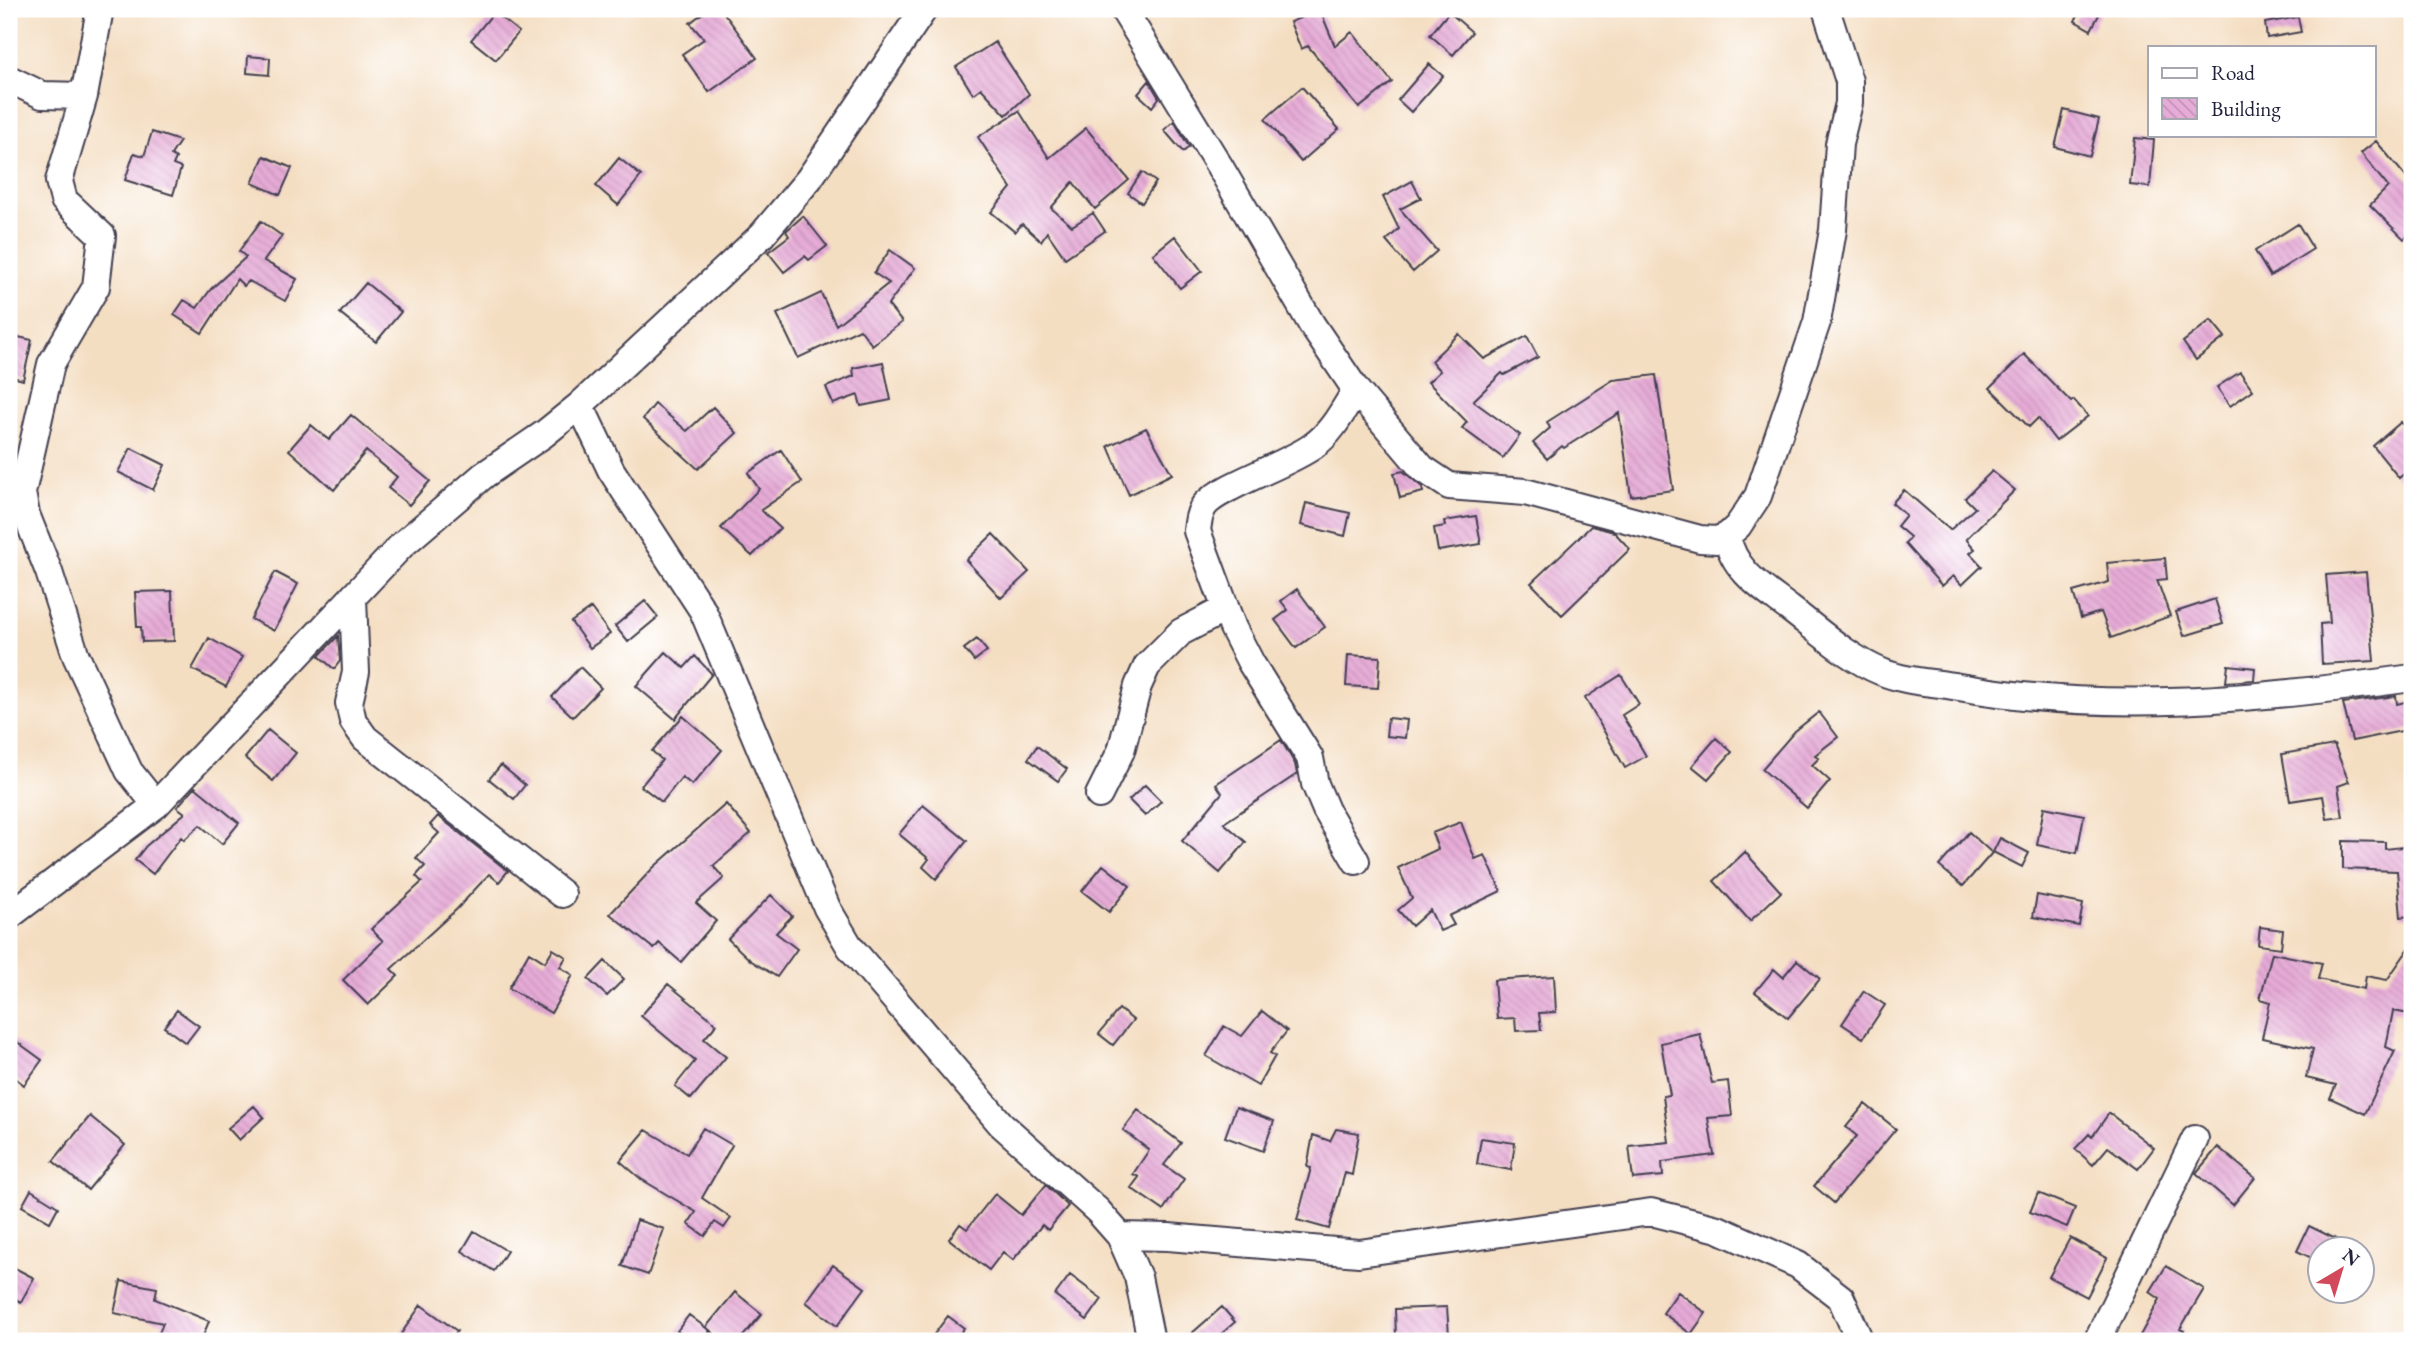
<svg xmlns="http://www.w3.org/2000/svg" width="2421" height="1350" font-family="'EB Garamond',serif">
  <defs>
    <pattern id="building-back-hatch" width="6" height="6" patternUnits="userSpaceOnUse" patternTransform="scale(1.75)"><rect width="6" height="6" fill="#e6abd7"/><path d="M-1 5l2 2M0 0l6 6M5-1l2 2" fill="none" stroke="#c593b9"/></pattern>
  </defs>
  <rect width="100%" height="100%" fill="#fff"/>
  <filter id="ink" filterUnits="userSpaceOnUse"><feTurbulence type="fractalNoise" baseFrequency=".0143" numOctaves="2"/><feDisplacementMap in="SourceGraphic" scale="14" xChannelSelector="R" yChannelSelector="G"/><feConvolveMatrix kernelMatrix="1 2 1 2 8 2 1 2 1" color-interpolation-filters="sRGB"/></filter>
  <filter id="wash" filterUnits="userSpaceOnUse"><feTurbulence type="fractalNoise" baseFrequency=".00686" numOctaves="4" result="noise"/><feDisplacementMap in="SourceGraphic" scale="28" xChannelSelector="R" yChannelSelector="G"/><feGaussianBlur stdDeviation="1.57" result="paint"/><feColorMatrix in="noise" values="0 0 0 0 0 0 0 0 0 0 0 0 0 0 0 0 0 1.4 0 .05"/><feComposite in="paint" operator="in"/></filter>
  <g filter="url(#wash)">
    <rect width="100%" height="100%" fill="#f4dec2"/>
    <g id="blocks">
      <path fill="url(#building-back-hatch)" d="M 708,9 L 721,9 L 757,58 L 709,92 L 682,54 L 704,39 L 690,23 Z
        M 2081,9 L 2102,9 L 2091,30 L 2075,21 Z
        M 1320,10 L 1335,46 L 1352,32 L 1392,82 L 1359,108 L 1308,46 L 1301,49 L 1290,22 Z
        M 494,12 L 519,32 L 496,60 L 471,40 Z
        M 1449,12 L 1472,32 L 1453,55 L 1430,35 Z
        M 2298,17 L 2301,32 L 2267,38 L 2265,23 Z
        M 995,42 L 1029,94 L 1006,115 L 981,88 L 973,94 L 956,67 Z
        M 248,56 L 270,58 L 269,75 L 247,73 Z
        M 1429,64 L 1443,76 L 1411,112 L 1398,100 Z
        M 1149,81 L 1159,98 L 1152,107 L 1138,94 Z
        M 1302,87 L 1339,129 L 1301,162 L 1265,119 Z
        M 2064,110 L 2099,119 L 2090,156 L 2055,147 Z
        M 1019,111 L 1049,158 L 1086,128 L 1129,180 L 1095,209 L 1073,182 L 1051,208 L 1072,226 L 1093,213 L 1105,231 L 1065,258 L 1047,232 L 1041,241 L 1022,224 L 1015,232 L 991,212 L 1011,188 L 978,137 Z
        M 1174,121 L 1189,147 L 1183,152 L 1164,130 Z
        M 152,132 L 180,141 L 171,155 L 176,158 L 173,165 L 181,168 L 173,195 L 125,180 L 134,153 L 144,156 Z
        M 2135,138 L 2154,140 L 2150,187 L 2130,185 Z
        M 2376,141 L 2412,184 L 2412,232 L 2404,239 L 2370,205 L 2388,187 L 2361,153 Z
        M 264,156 L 292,168 L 280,195 L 252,183 Z
        M 619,158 L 641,176 L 618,205 L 596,186 Z
        M 1142,172 L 1156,182 L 1142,203 L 1128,193 Z
        M 1412,181 L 1421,198 L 1400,209 L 1437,251 L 1413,272 L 1386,241 L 1399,229 L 1383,197 Z
        M 803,216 L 827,246 L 809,260 L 805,256 L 784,272 L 768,252 L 789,236 L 786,231 Z
        M 261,221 L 282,236 L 264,261 L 297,279 L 285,301 L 249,281 L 244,286 L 237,279 L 202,333 L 174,315 L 184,300 L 197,308 L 211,289 L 246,257 L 239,251 Z
        M 2298,224 L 2313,249 L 2270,276 L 2255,251 Z
        M 1175,236 L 1202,271 L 1180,288 L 1153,254 Z
        M 890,250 L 915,268 L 888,305 L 902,322 L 872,345 L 860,329 L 798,358 L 777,314 L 821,293 L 836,325 L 889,283 L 874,273 Z
        M 366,283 L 401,312 L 376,342 L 340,313 Z
        M 2211,320 L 2225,337 L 2196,360 L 2183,342 Z
        M 1459,334 L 1484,359 L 1527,336 L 1538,357 L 1504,375 L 1502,373 L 1473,401 L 1520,435 L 1503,458 L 1462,428 L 1467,422 L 1428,382 L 1440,371 L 1431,361 Z
        M 9,335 L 32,340 L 23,380 L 9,376 Z
        M 2024,354 L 2071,402 L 2074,400 L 2088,416 L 2056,441 L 2038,418 L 2029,427 L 1990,388 Z
        M 883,362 L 891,400 L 861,406 L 858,395 L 833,404 L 826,387 L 854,376 L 853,368 Z
        M 2240,372 L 2253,390 L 2230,406 L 2217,387 Z
        M 1656,375 L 1673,490 L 1631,496 L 1619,413 L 1564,448 L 1562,446 L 1547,459 L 1533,443 L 1550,428 L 1547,422 L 1613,380 Z
        M 655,404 L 687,431 L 713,407 L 737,433 L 698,469 L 643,419 Z
        M 351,415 L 430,481 L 409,505 L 388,488 L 397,477 L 366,451 L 334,490 L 289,450 L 311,425 L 329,440 Z
        M 2401,422 L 2412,435 L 2412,467 L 2399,478 L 2373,446 Z
        M 1146,428 L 1172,474 L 1129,495 L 1108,446 Z
        M 131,448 L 165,465 L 153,490 L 118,472 Z
        M 781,450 L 802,482 L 761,510 L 780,528 L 752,556 L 721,528 L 759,489 L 748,473 Z
        M 1403,471 L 1422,487 L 1423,492 L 1400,498 L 1394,473 Z
        M 1992,471 L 2015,490 L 1966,539 L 1975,549 L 1970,553 L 1982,566 L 1962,585 L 1953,576 L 1942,586 L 1905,544 L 1910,537 L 1897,526 L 1906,515 L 1892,503 L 1904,490 L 1950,530 L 1975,508 L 1965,498 Z
        M 1306,503 L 1350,513 L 1345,536 L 1301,525 Z
        M 1476,516 L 1481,544 L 1438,551 L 1434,528 L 1445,526 L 1444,521 Z
        M 1591,526 L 1614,532 L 1630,549 L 1562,615 L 1531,583 Z
        M 993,534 L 1029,572 L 1001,598 L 966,560 Z
        M 2165,558 L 2167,579 L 2157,580 L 2170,616 L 2111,638 L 2101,612 L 2081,618 L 2073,592 L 2109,582 L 2107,563 Z
        M 275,572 L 298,584 L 274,631 L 251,619 Z
        M 2366,572 L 2374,661 L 2322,664 L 2320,624 L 2330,623 L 2326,575 Z
        M 1297,589 L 1325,627 L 1296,648 L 1275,620 L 1288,610 L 1281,601 Z
        M 172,591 L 174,641 L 142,642 L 141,627 L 137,627 L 135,592 Z
        M 2215,599 L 2223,624 L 2184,636 L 2176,612 Z
        M 645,601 L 658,617 L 628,642 L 615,626 Z
        M 591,608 L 610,634 L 590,648 L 571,622 Z
        M 338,636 L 340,661 L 334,669 L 319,656 Z
        M 209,638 L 242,657 L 226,687 L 192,669 Z
        M 977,639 L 987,651 L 974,661 L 964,649 Z
        M 666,652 L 684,668 L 695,656 L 712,674 L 675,719 L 636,686 Z
        M 1348,655 L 1380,657 L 1378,688 L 1346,686 Z
        M 2228,665 L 2255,668 L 2254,680 L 2226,682 Z
        M 580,667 L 601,688 L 573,717 L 552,697 Z
        M 1621,675 L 1639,704 L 1622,715 L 1646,756 L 1625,768 L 1585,698 Z
        M 2396,696 L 2397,704 L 2412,700 L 2412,729 L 2352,741 L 2343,703 Z
        M 1819,712 L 1838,737 L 1815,755 L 1819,758 L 1812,765 L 1830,781 L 1807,808 L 1762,769 L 1795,731 Z
        M 683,716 L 722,750 L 692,785 L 682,777 L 662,802 L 641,786 L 662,760 L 652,751 Z
        M 1388,718 L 1407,720 L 1405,738 L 1386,736 Z
        M 268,730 L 296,753 L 273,781 L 245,758 Z
        M 1716,738 L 1732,752 L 1708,779 L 1692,766 Z
        M 1281,740 L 1295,764 L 1297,774 L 1224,823 L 1246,842 L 1220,873 L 1182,841 L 1222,793 L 1216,784 Z
        M 2334,745 L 2349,782 L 2338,786 L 2343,817 L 2327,819 L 2323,796 L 2290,801 L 2282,754 Z
        M 1037,746 L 1067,769 L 1058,781 L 1028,759 Z
        M 501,765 L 525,785 L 514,799 L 489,779 Z
        M 1145,785 L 1161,801 L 1145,816 L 1129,800 Z
        M 195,787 L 239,823 L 222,844 L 200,825 L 184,840 L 181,837 L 153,874 L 135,860 L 146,846 L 185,813 L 177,807 Z
        M 726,804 L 751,833 L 713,866 L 724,878 L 696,903 L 716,921 L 681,962 L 659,943 L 654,949 L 610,914 L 653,868 Z
        M 923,805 L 967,841 L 936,879 L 923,867 L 929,859 L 899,834 Z
        M 2044,807 L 2084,815 L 2077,853 L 2037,845 Z
        M 438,816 L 508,871 L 499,882 L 489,874 L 457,909 L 391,969 L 398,976 L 368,1005 L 343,980 L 383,941 L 371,929 L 422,882 L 416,876 L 425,866 L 416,858 L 439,833 L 430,825 Z
        M 1461,822 L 1475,859 L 1485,855 L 1501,891 L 1449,916 L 1454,925 L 1440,931 L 1430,910 L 1412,926 L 1398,910 L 1412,898 L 1398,868 L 1438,849 L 1432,833 Z
        M 1969,832 L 1992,853 L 1963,886 L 1939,866 Z
        M 2000,838 L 2029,853 L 2022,867 L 1993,852 Z
        M 2343,841 L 2385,842 L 2385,849 L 2412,846 L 2412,916 L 2401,917 L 2397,871 L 2343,869 Z
        M 1745,852 L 1781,892 L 1750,921 L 1714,881 Z
        M 1103,865 L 1130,886 L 1109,912 L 1082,891 Z
        M 771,895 L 792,916 L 776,933 L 797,949 L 777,977 L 750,960 L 728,939 Z
        M 2037,895 L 2083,904 L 2079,926 L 2033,917 Z
        M 2260,927 L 2283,930 L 2281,948 L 2258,945 Z
        M 2412,944 L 2412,995 L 2409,1014 L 2393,1011 L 2386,1047 L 2395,1051 L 2365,1114 L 2330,1098 L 2336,1085 L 2306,1078 L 2313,1049 L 2262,1038 L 2270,1002 L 2260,999 L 2272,953 L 2322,963 L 2318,979 L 2364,989 L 2366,976 L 2387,980 Z
        M 553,949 L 566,957 L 560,967 L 573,975 L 551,1013 L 509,988 L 529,952 L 545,962 Z
        M 1797,960 L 1820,979 L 1788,1018 L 1755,992 L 1774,969 L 1783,977 Z
        M 605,961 L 624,979 L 607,996 L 588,979 Z
        M 1554,976 L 1556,1012 L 1539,1013 L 1541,1030 L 1516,1031 L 1515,1018 L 1497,1019 L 1494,980 Z
        M 668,984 L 717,1024 L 704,1039 L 726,1057 L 691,1099 L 675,1086 L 695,1061 L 641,1016 Z
        M 1864,991 L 1885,1005 L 1863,1038 L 1842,1024 Z
        M 1119,1009 L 1133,1020 L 1113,1045 L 1099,1034 Z
        M 177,1010 L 199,1026 L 186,1043 L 164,1027 Z
        M 1262,1011 L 1287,1031 L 1270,1053 L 1275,1056 L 1258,1086 L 1206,1056 L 1224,1026 L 1242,1036 Z
        M 1700,1034 L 1712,1083 L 1728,1081 L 1732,1116 L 1708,1118 L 1714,1155 L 1662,1162 L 1663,1176 L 1633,1179 L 1629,1146 L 1669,1142 L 1663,1096 L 1670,1095 L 1661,1043 Z
        M 9,1036 L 42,1060 L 24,1085 L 9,1073 Z
        M 1865,1104 L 1896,1129 L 1834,1203 L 1814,1186 L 1857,1136 L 1846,1127 Z
        M 254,1106 L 264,1117 L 239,1140 L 228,1128 Z
        M 1236,1107 L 1274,1121 L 1263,1151 L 1225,1137 Z
        M 1138,1110 L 1181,1143 L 1164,1165 L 1184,1179 L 1163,1210 L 1131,1188 L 1139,1177 L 1133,1174 L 1149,1150 L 1123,1130 Z
        M 2109,1113 L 2154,1148 L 2138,1169 L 2108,1147 L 2093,1165 L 2075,1149 L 2089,1134 L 2092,1137 Z
        M 90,1116 L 125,1145 L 88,1190 L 53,1161 Z
        M 703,1128 L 732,1145 L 702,1198 L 731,1218 L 724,1228 L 715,1222 L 705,1236 L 688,1224 L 696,1212 L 641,1179 L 620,1161 L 646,1130 L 687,1154 Z
        M 1336,1129 L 1359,1133 L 1352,1175 L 1345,1173 L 1329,1229 L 1297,1220 L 1311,1168 L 1307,1167 L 1313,1135 L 1330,1141 Z
        M 1481,1138 L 1515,1143 L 1511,1170 L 1477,1164 Z
        M 2218,1147 L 2255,1178 L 2233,1205 L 2196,1173 Z
        M 1046,1185 L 1068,1206 L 1048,1230 L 1042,1225 L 1013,1260 L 1003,1252 L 989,1270 L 949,1239 L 960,1224 L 967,1229 L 995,1194 L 1021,1215 Z
        M 31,1190 L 58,1207 L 50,1222 L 22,1206 Z
        M 2038,1193 L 2075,1208 L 2067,1227 L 2030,1212 Z
        M 637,1220 L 664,1229 L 648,1275 L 622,1266 Z
        M 2309,1226 L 2356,1249 L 2320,1249 L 2320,1262 L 2297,1251 Z
        M 474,1231 L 507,1251 L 494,1271 L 462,1251 Z
        M 2070,1238 L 2107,1258 L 2087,1297 L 2049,1277 Z
        M 9,1265 L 34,1278 L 21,1302 L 9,1296 Z
        M 833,1265 L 865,1288 L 837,1326 L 806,1302 Z
        M 2166,1266 L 2204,1289 L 2180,1329 L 2184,1331 L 2178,1341 L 2137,1341 L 2160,1299 L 2150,1292 Z
        M 1070,1275 L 1102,1299 L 1087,1320 L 1055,1295 Z
        M 121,1281 L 157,1288 L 155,1299 L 209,1321 L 201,1341 L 156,1341 L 163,1323 L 114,1313 Z
        M 735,1292 L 762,1314 L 739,1341 L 723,1341 L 706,1327 Z
        M 1678,1292 L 1706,1313 L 1691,1334 L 1663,1313 Z
        M 421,1305 L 457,1331 L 450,1341 L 411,1341 L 401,1334 Z
        M 1222,1307 L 1235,1322 L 1213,1341 L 1183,1341 Z
        M 1447,1307 L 1449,1335 L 1396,1337 L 1395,1309 Z
        M 689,1315 L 710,1331 L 702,1341 L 691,1341 L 677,1331 Z
        M 948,1316 L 964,1328 L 954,1341 L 929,1341 Z"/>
    </g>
  </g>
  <g filter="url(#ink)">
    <use href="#blocks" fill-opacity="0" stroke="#423e4f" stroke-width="2"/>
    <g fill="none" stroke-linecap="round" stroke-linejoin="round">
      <g stroke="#423e4f" stroke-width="30">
        <path id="minor" d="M 100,9 L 84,96 L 59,181 L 64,200 L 102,236 L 96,287 L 51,364 L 22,493 L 26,514 L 49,572 L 76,656 L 129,771 L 156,805
          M 1123,9 L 1220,167 L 1312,325 L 1356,390 L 1422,468 L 1449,486 L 1525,492 L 1700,539 L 1717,540 L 1727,536 L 1738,526 L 1758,496 L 1817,322 L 1833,230 L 1839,144 L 1849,103 L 1849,81 L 1826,9
          M 9,79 L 42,95 L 84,96
          M 580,405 L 611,470 L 703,611 L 827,908 L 850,947 L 1001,1124 L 1098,1211 L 1120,1236 L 1138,1277 L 1151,1341
          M 1727,536 C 1733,571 1764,589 1790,609 C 1819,631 1848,658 1882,672 C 1906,682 1933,682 1959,687 C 2111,714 2261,699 2412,678
          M 353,598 L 356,672 L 349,703 L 353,721 L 365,738 L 562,894
          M 1099,795 L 1121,751 L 1138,686 L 1147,666 L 1181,632 L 1225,609
          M 1356,861 L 1326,810 L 1315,784 L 1310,758 L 1251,663 L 1233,628 L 1197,531 C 1198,522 1199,513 1204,506 C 1218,487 1289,464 1313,446 C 1332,433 1344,409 1356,390
          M 9,916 L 156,805 L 402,545 L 484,475 L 544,434 L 580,405 L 762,235 L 809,179 L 924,9
          M 1120,1236 L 1168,1237 L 1359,1253 L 1651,1212 L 1718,1229 L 1798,1265 L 1841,1298 L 1860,1341
          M 2097,1341 L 2195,1139"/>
      </g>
      <use href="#minor" stroke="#fff" stroke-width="26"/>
    </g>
  </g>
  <rect width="2421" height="1350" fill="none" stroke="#fff" stroke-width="35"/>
  <rect x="2148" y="46" width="228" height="91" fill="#ffffff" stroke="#a7a7b1" stroke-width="2"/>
  <rect x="2162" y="68" width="35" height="10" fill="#ffffff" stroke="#a7a7b1" stroke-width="2"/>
  <text x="2211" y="80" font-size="21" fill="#22223b">Road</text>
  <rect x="2162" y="98" width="35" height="21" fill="url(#building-back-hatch)" stroke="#a7a7b1" stroke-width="2"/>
  <text x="2211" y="116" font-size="21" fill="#22223b">Building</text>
  <g transform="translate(2341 1270) rotate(38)"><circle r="33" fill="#ffffff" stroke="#a7a7b1" stroke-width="2"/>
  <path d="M0-5L12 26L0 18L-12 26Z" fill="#d1495b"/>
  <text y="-10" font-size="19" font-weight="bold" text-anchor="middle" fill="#22223b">N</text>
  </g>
</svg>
